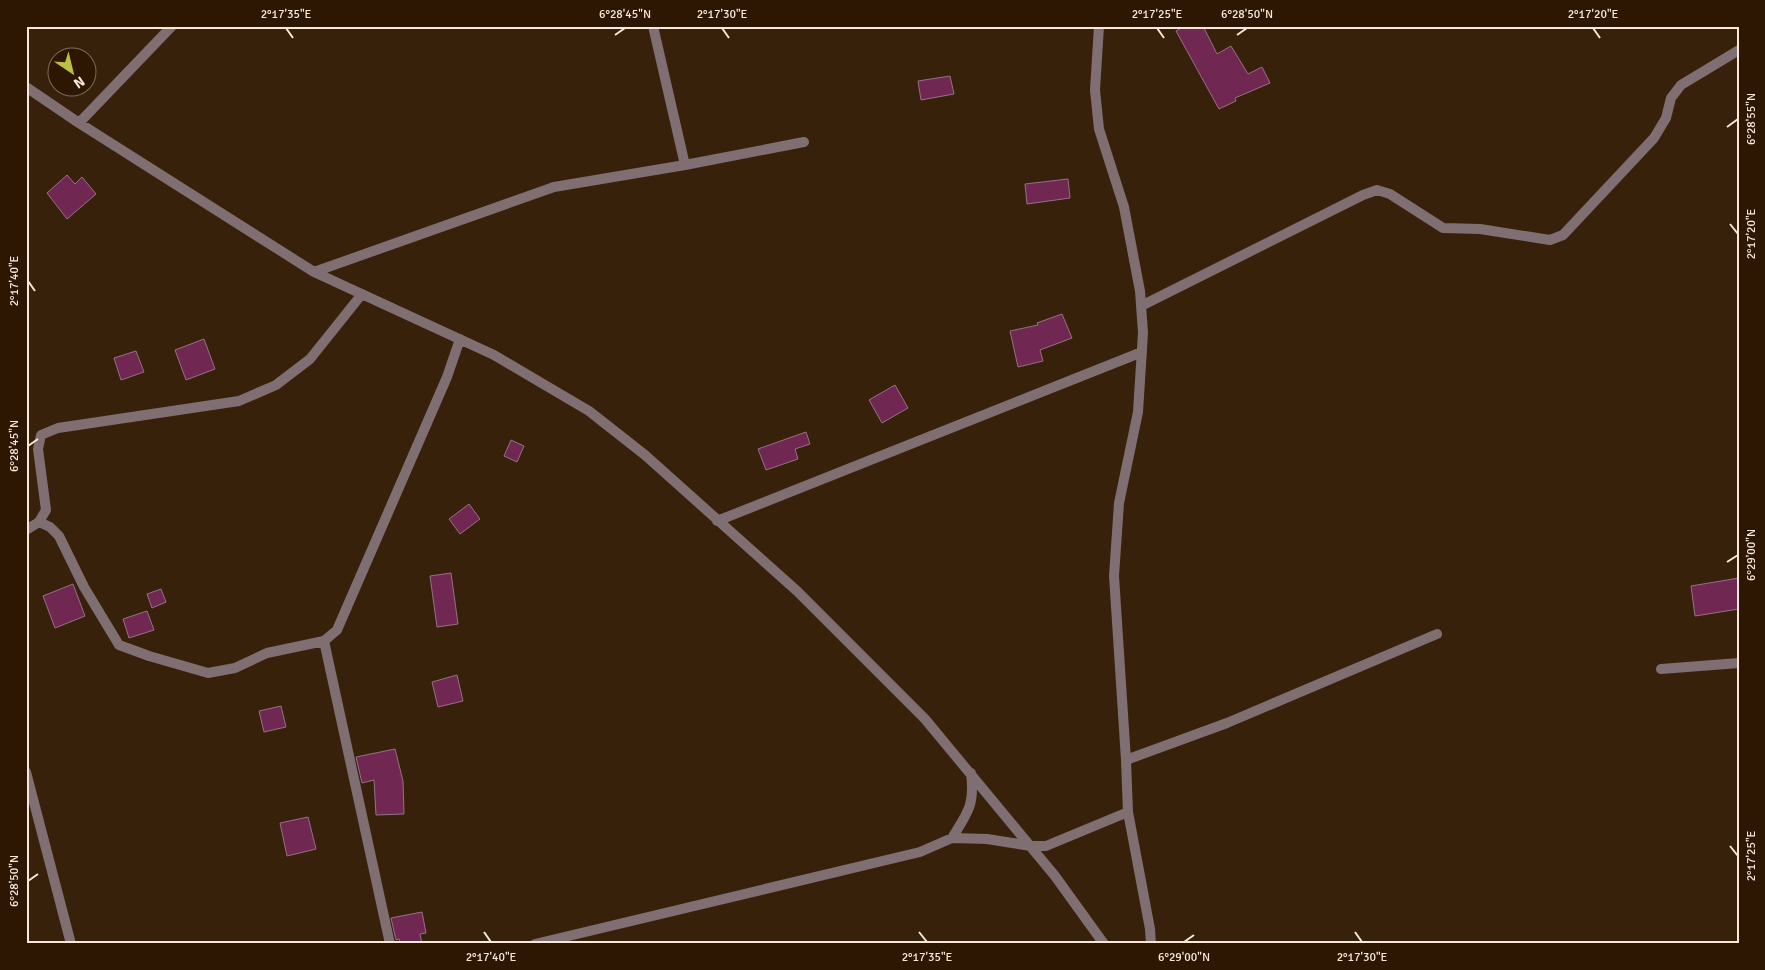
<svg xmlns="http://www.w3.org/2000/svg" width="1765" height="970" font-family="Signika,sans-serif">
  <rect width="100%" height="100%" fill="#38210b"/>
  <path fill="#702853" stroke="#947284" d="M 1185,26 L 1203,26 L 1217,54 L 1231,46 L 1248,74 L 1262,67 L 1270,83 L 1235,98 L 1236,101 L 1219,109 L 1176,31 Z
    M 950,76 L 954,94 L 921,100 L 918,81 Z
    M 67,175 L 75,184 L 82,177 L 96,194 L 67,219 L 47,193 Z
    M 1068,179 L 1070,198 L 1027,204 L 1025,184 Z
    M 1062,314 L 1072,338 L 1040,350 L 1043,361 L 1018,367 L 1010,331 L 1038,325 L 1037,323 Z
    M 204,339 L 215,369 L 186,380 L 175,350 Z
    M 136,351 L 144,372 L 121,380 L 114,358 Z
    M 895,385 L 908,408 L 882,423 L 869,400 Z
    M 806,432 L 810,444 L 795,449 L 798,459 L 766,470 L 758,449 Z
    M 511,440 L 524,446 L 517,462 L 504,456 Z
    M 469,504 L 480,519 L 460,534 L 449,519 Z
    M 451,573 L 458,624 L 437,627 L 430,576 Z
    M 1739,578 L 1739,609 L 1695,616 L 1691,586 Z
    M 73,584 L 85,616 L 55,628 L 43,596 Z
    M 161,589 L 166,602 L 152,608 L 147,594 Z
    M 147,611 L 154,630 L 129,638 L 123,619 Z
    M 457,675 L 463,701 L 438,707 L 432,682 Z
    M 281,706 L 286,727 L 264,732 L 259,711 Z
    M 395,749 L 403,781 L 404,814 L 376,815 L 374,780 L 362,783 L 356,757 Z
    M 308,817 L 316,849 L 287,856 L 280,823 Z
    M 422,912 L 426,933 L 420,934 L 422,944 L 401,944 L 399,939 L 396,940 L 391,918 Z"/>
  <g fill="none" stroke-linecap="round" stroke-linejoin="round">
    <path stroke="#7f6e72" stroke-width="10" d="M 653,26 L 685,165
      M 1099,26 L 1095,90 L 1099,129 L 1124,207 L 1140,291 L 1143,333 L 1138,412 L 1119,503 L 1114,576 L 1126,760 L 1128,812 L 1150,929 L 1151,944
      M 26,87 L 79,123 L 314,272 L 494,355 L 589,411 L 645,455 L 797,591 L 925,719 L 1055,876 L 1104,944
      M 79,123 L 172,26
      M 314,272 L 554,187 L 685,165 L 804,142
      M 1141,306 L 1363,195 L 1377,190 L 1390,194 L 1443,228 L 1480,229 L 1550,240 L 1563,235 L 1654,138 L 1666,118 L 1671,98 L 1681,85 L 1739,50
      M 717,521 L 1142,352
      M 39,522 L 50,527 L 59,536 L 84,587 L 119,645 L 149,656 L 208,673 L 235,668 L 267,653 L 324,641 L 337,630 L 447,377 L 460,339
      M 26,530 L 39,522 L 46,510 L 38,449 L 41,435 L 58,428 L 239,401 L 276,385 L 310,359 L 362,294
      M 324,641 L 390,944
      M 1661,669 L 1739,663
      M 1126,760 L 1227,723 L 1437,634
      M 26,772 L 71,944
      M 952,838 C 968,812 975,805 971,773
      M 535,944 L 920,852 L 952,838 L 987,839 L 1031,846 L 1046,846 L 1128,812"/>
  </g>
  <path fill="none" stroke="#f7e8db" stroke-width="2" d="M 286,28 L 293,38M 722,28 L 729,38M 1157,28 L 1164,38M 1593,28 L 1600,38M 615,35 L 625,28M 1237,35 L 1247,28M 1727,127 L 1738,119M 1730,224 L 1738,234M 28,281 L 35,291M 28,446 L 38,439M 1727,562 L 1738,555M 1730,846 L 1738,856M 28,881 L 38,874M 484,932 L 491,942M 919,932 L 927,942M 1355,932 L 1362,942M 1184,942 L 1194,935"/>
  <rect width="1765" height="970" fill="none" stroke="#2d1703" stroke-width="55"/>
  <g transform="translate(72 72) rotate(145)"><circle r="24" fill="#2d1703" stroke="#7e6b59"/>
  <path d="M0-4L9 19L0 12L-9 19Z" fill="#bbc045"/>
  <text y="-8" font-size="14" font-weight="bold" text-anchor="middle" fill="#f7e8db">N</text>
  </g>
  <rect x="28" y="28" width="1710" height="914" fill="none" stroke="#f7e8db" stroke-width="2"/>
  <g font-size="12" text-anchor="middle" fill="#f7e8db">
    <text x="286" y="18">2°17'35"E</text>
    <text x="625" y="18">6°28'45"N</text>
    <text x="722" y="18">2°17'30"E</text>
    <text x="1157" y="18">2°17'25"E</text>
    <text x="1247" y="18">6°28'50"N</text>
    <text x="1593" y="18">2°17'20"E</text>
    <text transform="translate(1751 119) rotate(-90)" y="4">6°28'55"N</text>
    <text transform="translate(1751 234) rotate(-90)" y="4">2°17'20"E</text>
    <text transform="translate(14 281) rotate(-90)" y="4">2°17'40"E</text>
    <text transform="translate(14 446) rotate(-90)" y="4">6°28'45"N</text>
    <text transform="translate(1751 555) rotate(-90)" y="4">6°29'00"N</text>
    <text transform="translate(1751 856) rotate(-90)" y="4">2°17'25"E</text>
    <text transform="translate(14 881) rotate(-90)" y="4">6°28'50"N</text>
    <text x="491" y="961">2°17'40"E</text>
    <text x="927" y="961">2°17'35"E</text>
    <text x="1184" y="961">6°29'00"N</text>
    <text x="1362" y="961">2°17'30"E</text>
  </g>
</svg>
